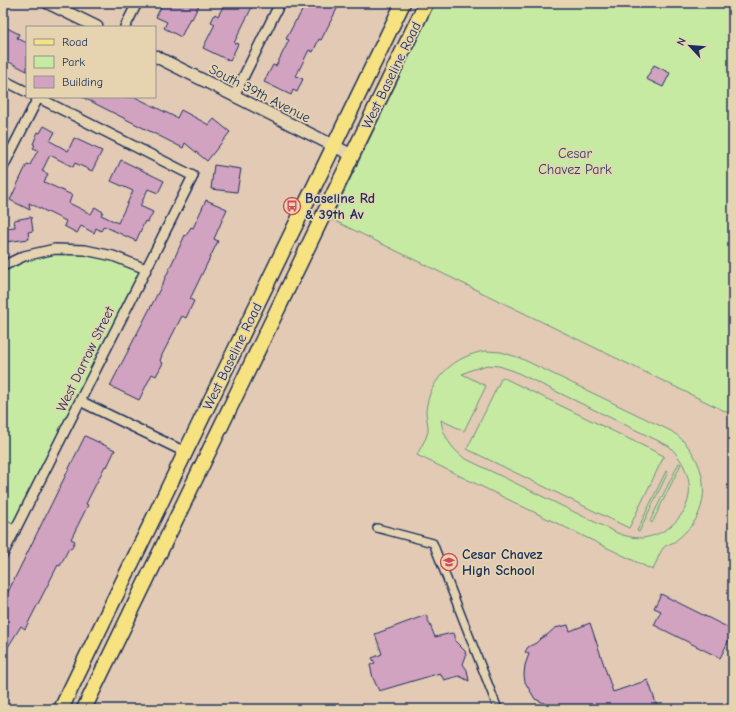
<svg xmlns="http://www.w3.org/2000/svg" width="736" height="712" font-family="'Comic Neue',sans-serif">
  <rect width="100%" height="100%" fill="#e2cab4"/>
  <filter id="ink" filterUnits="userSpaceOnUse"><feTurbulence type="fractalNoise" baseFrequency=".025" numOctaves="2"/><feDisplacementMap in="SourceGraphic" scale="8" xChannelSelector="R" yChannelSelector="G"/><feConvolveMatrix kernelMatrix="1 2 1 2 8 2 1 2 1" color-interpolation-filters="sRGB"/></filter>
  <g filter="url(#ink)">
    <path fill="#c7eaa3" stroke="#718c80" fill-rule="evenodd" d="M 435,3 L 733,3 L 733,415 L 331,219 Z
      M 85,250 L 146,269 L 15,531 L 3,524 L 3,266 L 24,256 Z
      M 486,351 L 501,352 L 520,358 L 671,431 C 701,450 715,494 692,525 C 686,531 681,537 674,542 C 670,544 666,545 663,548 C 659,554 656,563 653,570 L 417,455 C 420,448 426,440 428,432 C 429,426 426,418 426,411 C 429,379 455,355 486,351 ZM 487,365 L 499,366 L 514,371 L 669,446 C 692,468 699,502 672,525 C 664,532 653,537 642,538 C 633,538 625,536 617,533 L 464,458 C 451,448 443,436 441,420 L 464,431 L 486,386 L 462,374 L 471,370 Z
      M 502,377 L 664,456 L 629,528 L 467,449 Z
      M 679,463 L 681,464 L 652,523 L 650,521 Z
      M 666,471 L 668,472 L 639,532 L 637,531 Z"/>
    <path fill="#d2a2c1" stroke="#1b2f5e" d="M 163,3 L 200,3 L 192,19 L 190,18 L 181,37 L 164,28 L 167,22 L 156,17 Z
      M 225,3 L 254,3 L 234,43 L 238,44 L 230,61 L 203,48 L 215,24 L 211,22 L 215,14 L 218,16 Z
      M 306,3 L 340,3 L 321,40 L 319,39 L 313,52 L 309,50 L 296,76 L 303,79 L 297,92 L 293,90 L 291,95 L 264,82 L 273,65 L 276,66 L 289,40 L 286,39 L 296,20 L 297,20 Z
      M 3,26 L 19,34 L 17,38 L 27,43 L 27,71 L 3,59 Z
      M 654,65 L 670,73 L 663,87 L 646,79 Z
      M 82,97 L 135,97 L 177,118 L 181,110 L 209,125 L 214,119 L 230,132 L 207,161 L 185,143 L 183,148 Z
      M 44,126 L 55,132 L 50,141 L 68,151 L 74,138 L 102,151 L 92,171 L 75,163 L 73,167 L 50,155 L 42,171 L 48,174 L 44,182 L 72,195 L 69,203 L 91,214 L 95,207 L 103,212 L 101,215 L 118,223 L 133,191 L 111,181 L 121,160 L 164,181 L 158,193 L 148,189 L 140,206 L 153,212 L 148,222 L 145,221 L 136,241 L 104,226 L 101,231 L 96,228 L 94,233 L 81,226 L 77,233 L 64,226 L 66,221 L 29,203 L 30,210 L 10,200 L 27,164 L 30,165 L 38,150 L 33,148 L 35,145 L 33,144 L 38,132 L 40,133 Z
      M 214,165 L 241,169 L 237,192 L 211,189 Z
      M 206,200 L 227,209 L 214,239 L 218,241 L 190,299 L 194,301 L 186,318 L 182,316 L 162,355 L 160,361 L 163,363 L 156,376 L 152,374 L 139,400 L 110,386 L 162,285 L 185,235 L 186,236 L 191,227 L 193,228 Z
      M 31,217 L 33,231 L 28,232 L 29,239 L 6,242 L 5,228 L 15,227 L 14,220 Z
      M 85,436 L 115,450 L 107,467 L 105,466 L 86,504 L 88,505 L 71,539 L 75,541 L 71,549 L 69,548 L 60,566 L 58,565 L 25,629 L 21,626 L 3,655 L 3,602 Z
      M 661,594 L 733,630 L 733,632 L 720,658 L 654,625 L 661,611 L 654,608 Z
      M 426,615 L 435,637 L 452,633 L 455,635 L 455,641 L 465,651 L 466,656 L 463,664 L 467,670 L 469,681 L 459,676 L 444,680 L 440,673 L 379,691 L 373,678 L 370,665 L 375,663 L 372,658 L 382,654 L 375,634 Z
      M 590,623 L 613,692 L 648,680 L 658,709 L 550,709 L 549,705 L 535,699 L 525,682 L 524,675 L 525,665 L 529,654 L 525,652 L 528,647 L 536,643 L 541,638 L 547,635 L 555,628 L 568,625 L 570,631 Z"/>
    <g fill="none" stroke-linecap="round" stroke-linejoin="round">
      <g stroke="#1b2f5e" stroke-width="10">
        <path id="pedestrian" d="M 377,528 L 433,543 L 498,709"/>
      </g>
      <g stroke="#1b2f5e" stroke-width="12">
        <path id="minor" d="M 125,27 L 137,3
          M 3,80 L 27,92
          M 234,96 L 280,3
          M 3,167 L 38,98
          M 3,266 L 24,256 L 55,249 L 85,250 L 113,256 L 146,269
          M 80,401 L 185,452
          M 3,524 L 15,531
          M 3,554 L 193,176 L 37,97"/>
      </g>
      <g stroke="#1b2f5e" stroke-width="14">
        <path id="tertiary" d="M 48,3 L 97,27
          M 155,56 L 352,155"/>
      </g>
      <g stroke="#1b2f5e" stroke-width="17">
        <path id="primary" d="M 61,709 L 403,3
          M 84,709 L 426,3"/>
      </g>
      <use href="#pedestrian" stroke="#e6d4b1" stroke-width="7"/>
      <use href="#minor" stroke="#e6d4b1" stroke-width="9"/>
      <use href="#tertiary" stroke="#e6d4b1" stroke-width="11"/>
      <use href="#primary" stroke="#f7e281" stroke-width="14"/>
    </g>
  </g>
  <defs>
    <g id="bus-ring" transform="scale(0.9)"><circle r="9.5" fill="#e6d4b1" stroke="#d1495b" stroke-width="1.5"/><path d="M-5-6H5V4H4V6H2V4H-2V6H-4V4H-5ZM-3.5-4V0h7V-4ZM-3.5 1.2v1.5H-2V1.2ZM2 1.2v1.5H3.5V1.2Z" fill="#d1495b"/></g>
    <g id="school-ring" transform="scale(0.9)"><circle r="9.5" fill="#e6d4b1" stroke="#d1495b" stroke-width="1.5"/><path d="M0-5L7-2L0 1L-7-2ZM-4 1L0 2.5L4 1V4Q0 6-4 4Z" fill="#d1495b"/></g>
  </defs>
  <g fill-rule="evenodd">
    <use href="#bus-ring" x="292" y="206"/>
    <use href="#school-ring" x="449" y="562"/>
  </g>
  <g text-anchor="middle" stroke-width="3.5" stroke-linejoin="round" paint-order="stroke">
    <g font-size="14" fill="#1b2f5e" stroke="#e6d4b1">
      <text transform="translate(391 75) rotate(-64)" y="5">West Baseline Road</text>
      <text transform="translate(260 93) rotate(27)" y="5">South 39th Avenue</text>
      <text transform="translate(232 356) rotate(-64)" y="5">West Baseline Road</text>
      <text transform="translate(85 359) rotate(-64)" y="5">West Darrow Street</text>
    </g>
    <g font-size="14" fill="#2c4265" stroke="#e6d4b1">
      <text x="575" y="158">Cesar<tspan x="575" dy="16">Chavez Park</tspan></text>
    </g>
    <g font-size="14" font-weight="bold" fill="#1b2f5e" stroke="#e6d4b1" text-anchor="start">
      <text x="305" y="203">Baseline Rd<tspan x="305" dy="16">&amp; 39th Av</tspan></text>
      <text x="462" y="559">Cesar Chavez<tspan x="462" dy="16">High School</tspan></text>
    </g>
  </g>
  <rect width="736" height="712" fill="none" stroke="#e6d4b1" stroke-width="16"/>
  <rect x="8" y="8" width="720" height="696" fill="none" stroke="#1b2f5e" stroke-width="1.5" filter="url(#ink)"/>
  <rect x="26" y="26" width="130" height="72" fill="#e6d4b1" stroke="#959290"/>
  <rect x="34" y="39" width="20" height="6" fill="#f7e281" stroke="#959290"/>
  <text x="62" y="46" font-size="12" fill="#1b2f5e">Road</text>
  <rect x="34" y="56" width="20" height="12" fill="#c7eaa3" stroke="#959290"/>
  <text x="62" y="66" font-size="12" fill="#1b2f5e">Park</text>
  <rect x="34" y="76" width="20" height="12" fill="#d2a2c1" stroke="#959290"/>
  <text x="62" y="86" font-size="12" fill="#1b2f5e">Building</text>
  <g transform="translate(690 46) rotate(296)" stroke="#e6d4b1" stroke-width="3" paint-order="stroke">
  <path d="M0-3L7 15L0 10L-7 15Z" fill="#1b2f5e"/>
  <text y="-6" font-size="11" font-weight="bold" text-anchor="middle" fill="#1b2f5e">N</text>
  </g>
</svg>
